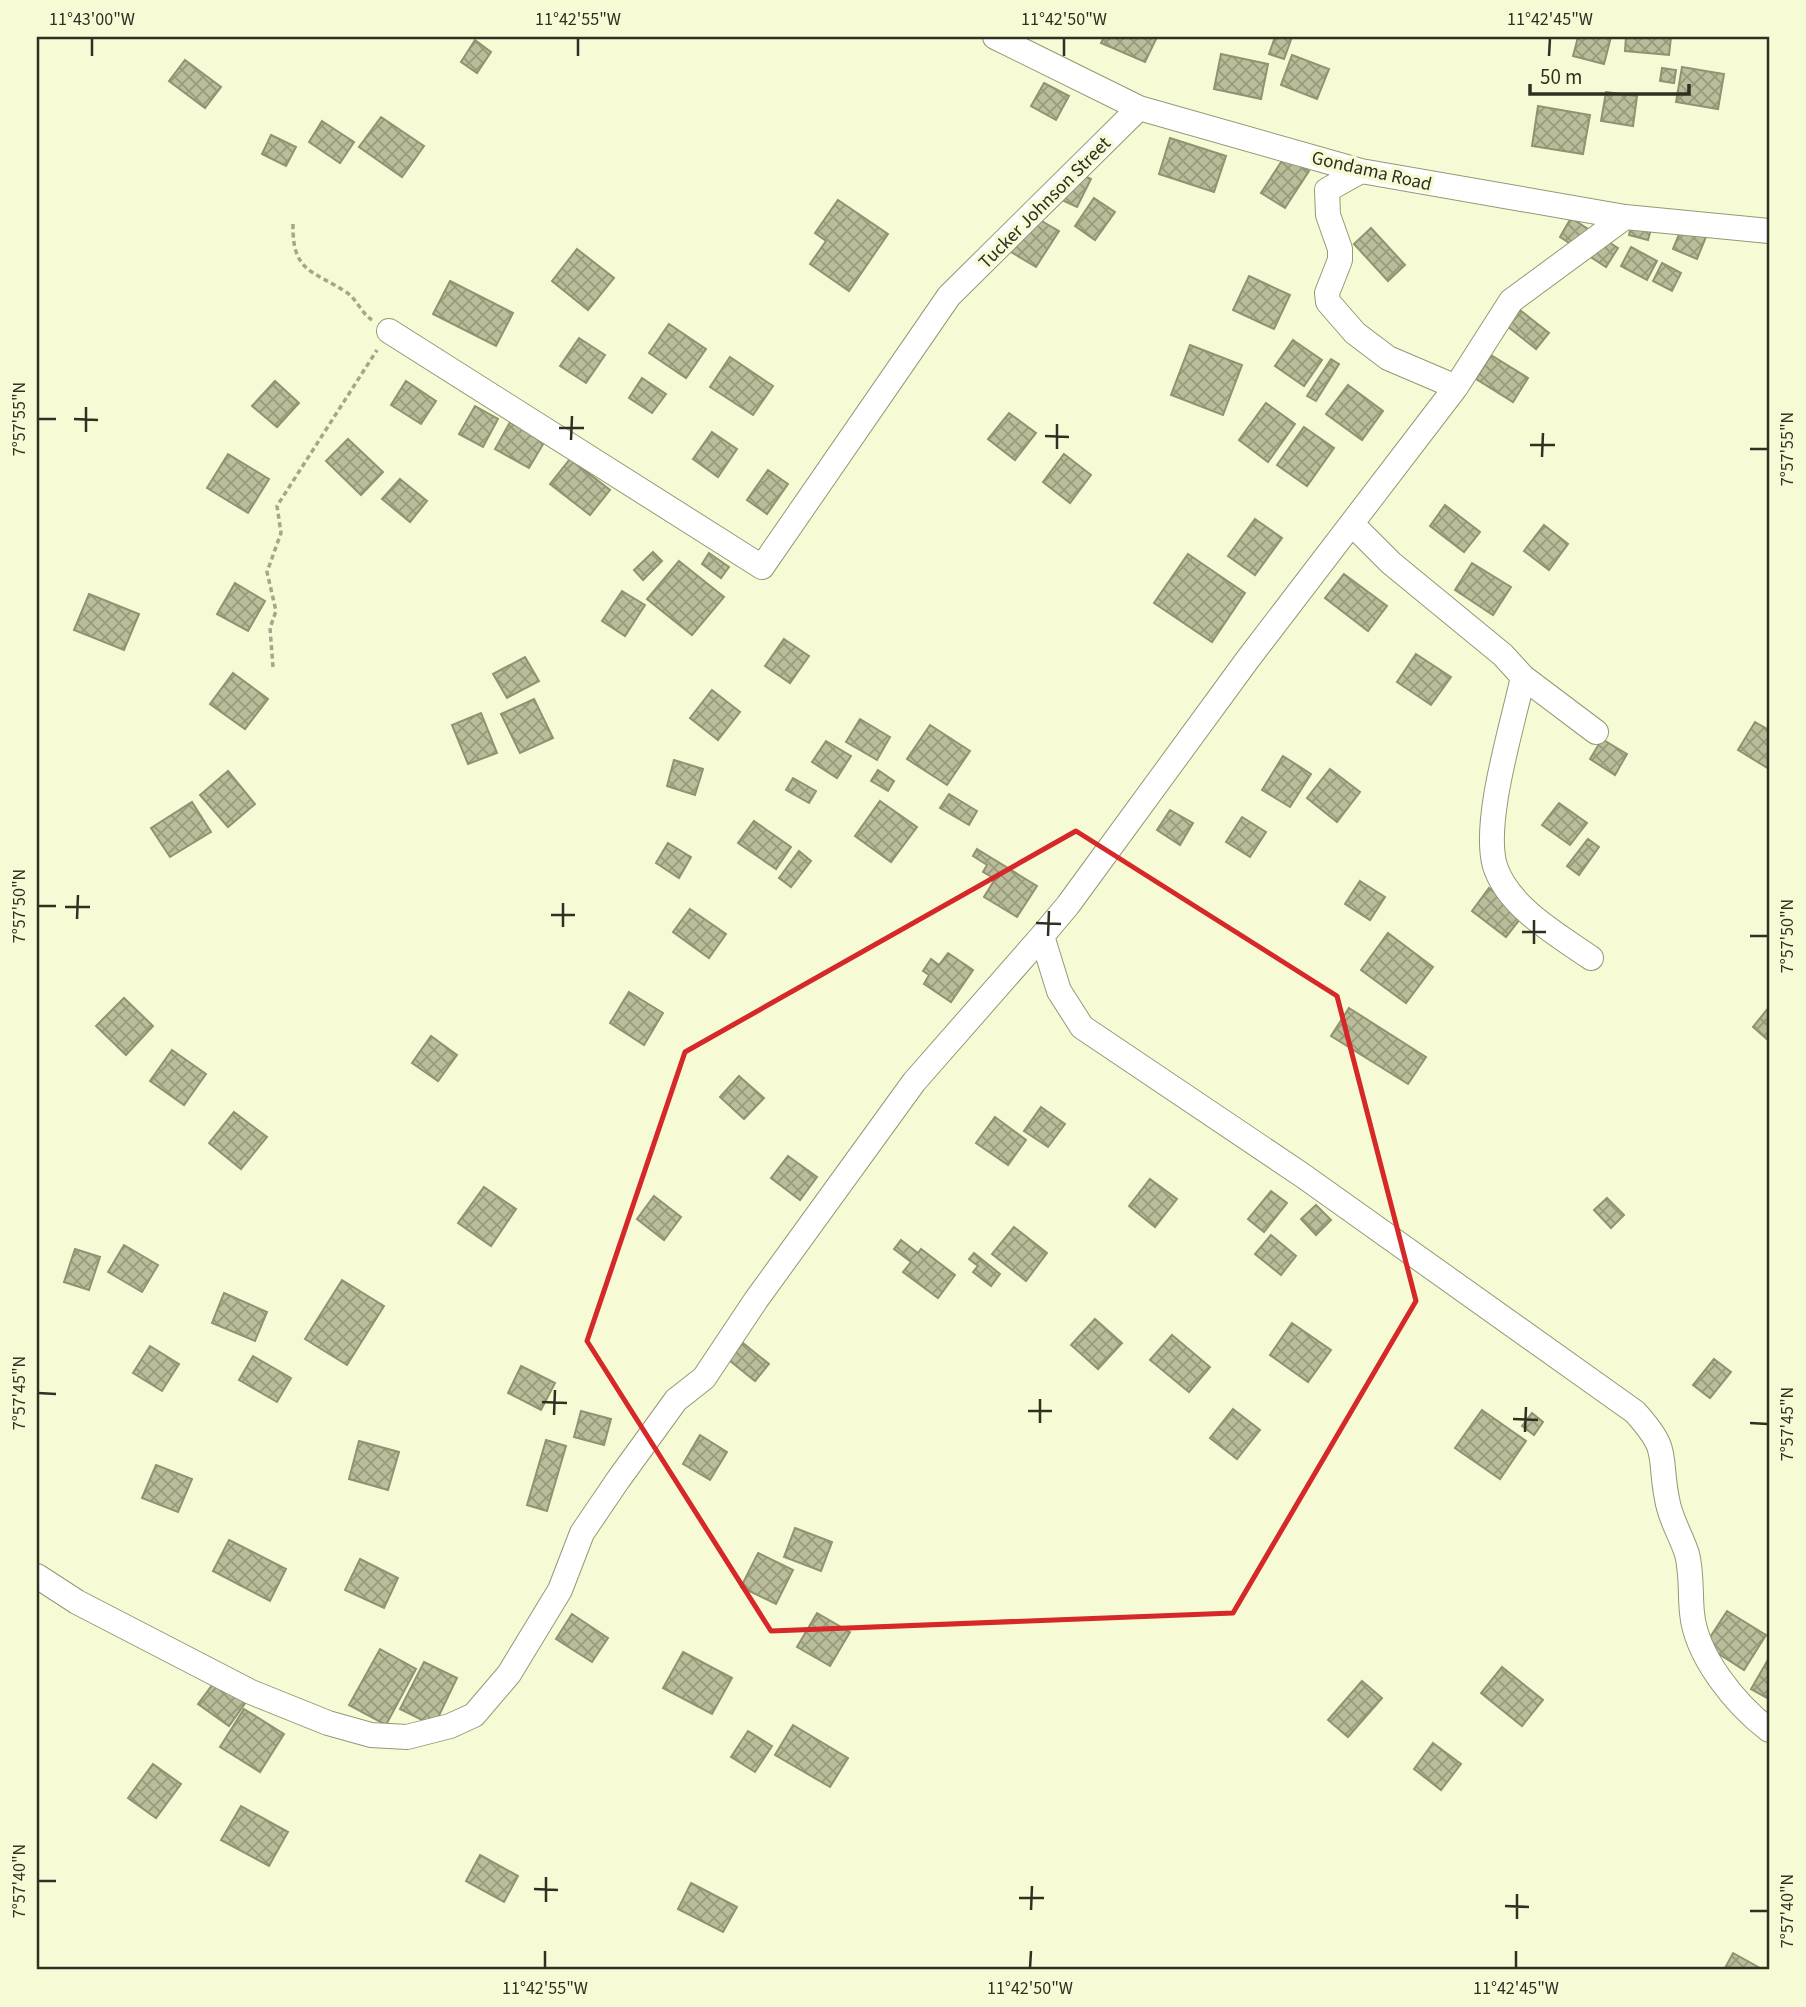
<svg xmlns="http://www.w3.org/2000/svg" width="1806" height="2007" font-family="'Source Sans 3',sans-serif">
  <defs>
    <pattern id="building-cross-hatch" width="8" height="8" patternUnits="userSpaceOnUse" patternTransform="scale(1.75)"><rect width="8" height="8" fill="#babd99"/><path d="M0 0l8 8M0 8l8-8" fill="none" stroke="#989a7c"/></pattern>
  </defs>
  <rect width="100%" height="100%" fill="#f7fbd5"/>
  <path fill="url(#building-cross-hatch)" stroke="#909370" stroke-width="2" d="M 1104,37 L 1157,37 L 1145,62 L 1101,43 Z
    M 1275,37 L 1292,37 L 1284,59 L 1269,54 Z
    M 1578,37 L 1611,37 L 1604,64 L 1573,56 Z
    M 1626,37 L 1671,37 L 1669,55 L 1625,51 Z
    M 475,40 L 491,52 L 477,73 L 461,62 Z
    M 1221,54 L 1268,64 L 1261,99 L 1214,89 Z
    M 1292,55 L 1329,69 L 1317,99 L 1281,85 Z
    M 185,60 L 221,87 L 205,108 L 169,81 Z
    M 1682,67 L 1724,74 L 1718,109 L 1676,102 Z
    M 1662,68 L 1676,70 L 1674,83 L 1660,81 Z
    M 1044,83 L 1069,96 L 1056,120 L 1031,106 Z
    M 1606,92 L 1637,96 L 1633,126 L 1601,121 Z
    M 1538,106 L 1590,115 L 1583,154 L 1532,146 Z
    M 381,117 L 424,146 L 402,177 L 359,147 Z
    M 322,121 L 354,142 L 340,163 L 309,142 Z
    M 271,135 L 296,147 L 286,166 L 262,154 Z
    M 1170,138 L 1226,156 L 1214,192 L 1159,174 Z
    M 1285,156 L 1309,171 L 1285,208 L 1261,193 Z
    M 1066,167 L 1091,179 L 1077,207 L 1053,196 Z
    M 1094,198 L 1115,212 L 1095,240 L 1075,226 Z
    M 838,200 L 888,234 L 849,291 L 810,264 L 826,241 L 815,233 Z
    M 1635,210 L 1655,215 L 1648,240 L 1629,235 Z
    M 1033,216 L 1059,231 L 1036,267 L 1011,252 Z
    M 1686,217 L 1710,227 L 1697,259 L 1673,249 Z
    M 1571,218 L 1618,248 L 1606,267 L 1560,237 Z
    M 1371,228 L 1405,265 L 1388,281 L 1354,244 Z
    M 1631,247 L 1657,261 L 1647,280 L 1621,266 Z
    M 577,249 L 614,278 L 588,310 L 552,281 Z
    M 1662,263 L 1681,273 L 1672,291 L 1653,281 Z
    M 1249,276 L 1290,295 L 1274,329 L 1233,310 Z
    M 450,281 L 513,313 L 496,346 L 433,314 Z
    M 1520,310 L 1549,333 L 1536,349 L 1507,326 Z
    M 669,324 L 706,349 L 686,378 L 649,353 Z
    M 579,338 L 605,355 L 586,383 L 560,366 Z
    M 1293,340 L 1322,360 L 1304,386 L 1275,366 Z
    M 1190,345 L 1242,365 L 1223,415 L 1171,395 Z
    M 1491,355 L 1528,378 L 1513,402 L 1476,379 Z
    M 730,357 L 773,386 L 753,415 L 710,387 Z
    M 1331,359 L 1339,364 L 1316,401 L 1307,396 Z
    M 642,378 L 666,394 L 652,413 L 629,398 Z
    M 275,381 L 299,403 L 277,427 L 252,406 Z
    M 406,381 L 436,401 L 421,424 L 391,405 Z
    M 1348,385 L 1383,411 L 1362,440 L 1326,414 Z
    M 1266,403 L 1295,424 L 1268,462 L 1239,440 Z
    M 475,406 L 498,419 L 483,447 L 459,434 Z
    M 1009,413 L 1036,433 L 1015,460 L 988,439 Z
    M 510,422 L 545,441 L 529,468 L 495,449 Z
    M 1304,427 L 1334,448 L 1307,486 L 1277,465 Z
    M 712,432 L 737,449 L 718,477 L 693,459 Z
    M 348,439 L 383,472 L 361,495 L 326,461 Z
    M 228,454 L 269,479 L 248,513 L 207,488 Z
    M 1064,454 L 1091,475 L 1070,503 L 1043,482 Z
    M 570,459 L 610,490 L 590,515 L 550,484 Z
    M 768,470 L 788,484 L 767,514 L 747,500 Z
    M 400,479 L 427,501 L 410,522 L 382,499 Z
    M 1445,505 L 1480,532 L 1464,552 L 1430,526 Z
    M 1255,519 L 1282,538 L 1255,575 L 1228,556 Z
    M 1544,525 L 1568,544 L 1549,570 L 1524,551 Z
    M 653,552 L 662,561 L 643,580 L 634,570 Z
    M 709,553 L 729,567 L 721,578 L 702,564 Z
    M 1188,554 L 1245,593 L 1212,642 L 1154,603 Z
    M 679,561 L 724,597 L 692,635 L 647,599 Z
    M 1472,563 L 1511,587 L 1493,615 L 1455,590 Z
    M 1344,574 L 1387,606 L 1368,631 L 1325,598 Z
    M 235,583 L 265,601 L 248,631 L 217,614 Z
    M 622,591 L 645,605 L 625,636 L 602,621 Z
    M 89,594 L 139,614 L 124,650 L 74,630 Z
    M 784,639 L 809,656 L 790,683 L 765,666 Z
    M 1416,654 L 1451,677 L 1431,705 L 1397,682 Z
    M 525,657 L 539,681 L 507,698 L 493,674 Z
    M 233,673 L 268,699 L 245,729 L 210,704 Z
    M 712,690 L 740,712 L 718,740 L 690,718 Z
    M 534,699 L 553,738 L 520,753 L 501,714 Z
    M 481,713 L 497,753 L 468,764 L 452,725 Z
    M 860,719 L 890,737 L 877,760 L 846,742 Z
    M 1755,722 L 1769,730 L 1769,769 L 1738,750 Z
    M 930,725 L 970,751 L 947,785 L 907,759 Z
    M 1602,739 L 1627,754 L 1615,775 L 1590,759 Z
    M 826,741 L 851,756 L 837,778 L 812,762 Z
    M 1283,756 L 1311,774 L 1290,807 L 1262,790 Z
    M 674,760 L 703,769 L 695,795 L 667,786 Z
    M 1330,769 L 1360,792 L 1337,822 L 1307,798 Z
    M 878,770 L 894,781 L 888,791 L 871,781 Z
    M 228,771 L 255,804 L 228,827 L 200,795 Z
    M 793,778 L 816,791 L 809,803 L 786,790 Z
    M 949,794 L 977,811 L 969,825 L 940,808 Z
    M 880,801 L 917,827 L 891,862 L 855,836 Z
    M 192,802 L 211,832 L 170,857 L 151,828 Z
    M 1559,803 L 1587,823 L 1570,845 L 1542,825 Z
    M 1170,810 L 1193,823 L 1180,845 L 1157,830 Z
    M 1242,817 L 1266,832 L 1250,857 L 1226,842 Z
    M 754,821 L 791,847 L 776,869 L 738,843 Z
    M 1588,839 L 1599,847 L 1579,875 L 1567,866 Z
    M 668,843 L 691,857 L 679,878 L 656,863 Z
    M 977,849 L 1037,886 L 1017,917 L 984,897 L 995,879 L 983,872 L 987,865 L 973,856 Z
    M 799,851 L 811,861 L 791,887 L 779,878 Z
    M 1360,881 L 1385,897 L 1370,920 L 1345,904 Z
    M 1489,888 L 1524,914 L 1506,937 L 1472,911 Z
    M 690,909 L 726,934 L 709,958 L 673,932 Z
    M 1388,933 L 1433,967 L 1406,1003 L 1361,970 Z
    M 948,953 L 973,970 L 951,1002 L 924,984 L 929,975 L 923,971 L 931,959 L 939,965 Z
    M 629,992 L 663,1013 L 644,1045 L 610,1023 Z
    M 124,998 L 153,1026 L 126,1055 L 96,1026 Z
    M 1769,1007 L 1769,1041 L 1753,1027 Z
    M 1349,1008 L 1426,1057 L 1408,1084 L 1331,1036 Z
    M 431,1036 L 457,1055 L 438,1081 L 412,1063 Z
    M 172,1050 L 206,1074 L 184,1105 L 150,1081 Z
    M 739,1076 L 764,1098 L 744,1119 L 720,1097 Z
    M 1041,1107 L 1065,1124 L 1048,1147 L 1024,1131 Z
    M 234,1112 L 267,1137 L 241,1169 L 209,1143 Z
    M 995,1117 L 1026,1140 L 1008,1165 L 976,1143 Z
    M 788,1156 L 817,1177 L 800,1200 L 771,1178 Z
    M 1150,1179 L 1177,1199 L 1155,1227 L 1129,1206 Z
    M 484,1187 L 516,1209 L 491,1246 L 458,1223 Z
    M 1271,1191 L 1287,1203 L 1264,1232 L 1248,1219 Z
    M 654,1196 L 681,1217 L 664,1240 L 637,1219 Z
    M 1607,1198 L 1624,1215 L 1611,1228 L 1594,1210 Z
    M 1316,1205 L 1331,1220 L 1316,1235 L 1301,1219 Z
    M 1014,1227 L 1047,1253 L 1026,1281 L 992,1254 Z
    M 1271,1235 L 1296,1256 L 1281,1275 L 1255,1254 Z
    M 901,1240 L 918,1253 L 921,1249 L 955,1275 L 938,1298 L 903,1272 L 911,1262 L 894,1249 Z
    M 124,1245 L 158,1265 L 142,1292 L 108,1272 Z
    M 75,1249 L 100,1257 L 89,1290 L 64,1282 Z
    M 974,1253 L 1000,1274 L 991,1286 L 973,1272 L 978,1266 L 969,1259 Z
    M 342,1280 L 384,1306 L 347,1365 L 305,1339 Z
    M 224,1293 L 267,1312 L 255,1341 L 212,1323 Z
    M 1095,1319 L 1122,1343 L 1098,1369 L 1071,1345 Z
    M 1292,1323 L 1331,1350 L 1308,1382 L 1270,1355 Z
    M 1172,1335 L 1210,1367 L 1189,1392 L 1150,1360 Z
    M 743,1343 L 769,1364 L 755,1381 L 729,1360 Z
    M 150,1346 L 179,1364 L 162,1391 L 133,1373 Z
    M 253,1356 L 291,1378 L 277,1402 L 239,1380 Z
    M 1714,1359 L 1731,1372 L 1710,1398 L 1693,1385 Z
    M 521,1366 L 555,1383 L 541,1410 L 508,1393 Z
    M 1233,1409 L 1260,1430 L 1237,1459 L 1210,1438 Z
    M 1482,1410 L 1526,1441 L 1500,1479 L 1455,1448 Z
    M 581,1411 L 611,1419 L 604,1445 L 574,1437 Z
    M 1532,1413 L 1543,1422 L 1534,1435 L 1522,1426 Z
    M 700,1435 L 727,1452 L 710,1480 L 683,1464 Z
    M 546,1440 L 566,1446 L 547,1511 L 527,1505 Z
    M 359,1441 L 399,1452 L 388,1490 L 349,1479 Z
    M 156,1465 L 192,1479 L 178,1512 L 142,1498 Z
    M 795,1528 L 832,1542 L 821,1571 L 784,1557 Z
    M 229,1540 L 286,1569 L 270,1601 L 213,1571 Z
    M 758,1553 L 793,1570 L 776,1604 L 741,1587 Z
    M 360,1559 L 398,1578 L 384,1608 L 345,1590 Z
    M 1727,1611 L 1766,1635 L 1744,1670 L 1705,1645 Z
    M 817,1613 L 850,1632 L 830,1666 L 797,1647 Z
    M 572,1614 L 608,1638 L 592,1662 L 556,1639 Z
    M 380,1649 L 416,1669 L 386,1725 L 349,1705 Z
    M 683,1652 L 732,1678 L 712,1714 L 663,1688 Z
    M 1769,1658 L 1769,1699 L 1751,1689 Z
    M 424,1662 L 457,1678 L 434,1726 L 400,1709 Z
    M 1502,1667 L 1543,1700 L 1522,1726 L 1481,1693 Z
    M 216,1680 L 246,1702 L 229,1726 L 198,1704 Z
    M 1362,1681 L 1382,1698 L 1348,1737 L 1328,1720 Z
    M 244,1709 L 284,1734 L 260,1772 L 220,1747 Z
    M 793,1725 L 848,1758 L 830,1787 L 775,1755 Z
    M 748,1731 L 772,1746 L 755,1772 L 731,1757 Z
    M 1433,1743 L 1461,1764 L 1441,1790 L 1414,1769 Z
    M 153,1764 L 181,1784 L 156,1818 L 128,1798 Z
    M 241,1806 L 288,1832 L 269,1866 L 221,1840 Z
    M 480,1855 L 518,1876 L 504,1902 L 466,1881 Z
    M 691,1883 L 737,1907 L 723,1932 L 678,1909 Z
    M 1733,1953 L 1760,1968 L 1758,1970 L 1724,1970 Z"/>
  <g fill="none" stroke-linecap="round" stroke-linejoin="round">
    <g stroke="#959875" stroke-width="26">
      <path id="street" d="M 995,37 L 1139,108 L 1361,171 L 1625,217 L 1769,231
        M 1361,171 L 1327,190 L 1328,215 L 1340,249 L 1340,260 L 1327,293 L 1328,302 L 1355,333 L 1388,358 L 1456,387
        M 1625,217 L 1511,301 L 1456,387 L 1248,659 L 1068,905 L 1042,936 L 1059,991 L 1082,1027 L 1302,1175 L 1635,1412 C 1671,1452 1658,1453 1667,1499 C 1670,1519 1681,1535 1687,1554 C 1692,1573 1690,1594 1692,1613 C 1696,1656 1735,1704 1769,1730
        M 389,331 L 762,567 L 949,296 L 1139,108
        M 1353,525 L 1391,563 L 1503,655 L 1523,677 L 1596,732
        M 1523,677 C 1513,724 1482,822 1495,866 C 1508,907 1558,935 1591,958
        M 37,1576 L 77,1602 L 251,1692 L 328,1723 L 371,1735 L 407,1737 L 450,1726 L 474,1715 L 509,1674 L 560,1590 L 582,1533 L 618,1480 L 676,1400 L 704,1378 L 756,1300 L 914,1082 L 1042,936"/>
    </g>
    <path stroke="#a4a78b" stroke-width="3.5" stroke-dasharray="5 3.5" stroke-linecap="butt" d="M 293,224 C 292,272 312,270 346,292 C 357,299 361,313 372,320
      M 273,667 L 270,628 L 276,611 L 267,572 L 281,533 L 277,506 L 377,350"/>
    <use href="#street" stroke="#fff" stroke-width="24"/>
  </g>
  <path fill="none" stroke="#d62828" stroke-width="5" stroke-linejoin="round" d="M 1076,831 L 1337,996 L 1416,1301 L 1233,1613 L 771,1631 L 587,1341 L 685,1052 Z"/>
  <path fill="none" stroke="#2f3022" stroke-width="2.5" d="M 92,56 L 92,38M 578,56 L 578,38M 1064,56 L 1064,38M 1549,56 L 1550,38M 38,419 L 56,419M 74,419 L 98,420M 559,428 L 584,428M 86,432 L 86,407M 1045,436 L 1069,437M 571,440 L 572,416M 1530,445 L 1555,445M 1057,449 L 1057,424M 1750,449 L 1768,449M 1542,457 L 1543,433M 38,906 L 56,906M 65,907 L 90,907M 551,915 L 575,915M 77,919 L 78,895M 1036,923 L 1061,924M 563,927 L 563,903M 1522,932 L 1546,932M 1048,936 L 1049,911M 1750,936 L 1768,936M 1534,944 L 1534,920M 38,1393 L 56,1394M 542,1402 L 567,1403M 1028,1411 L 1052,1411M 554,1415 L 555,1390M 1513,1419 L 1538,1420M 1040,1423 L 1040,1399M 1750,1423 L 1768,1424M 1525,1432 L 1526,1407M 38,1881 L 56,1881M 534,1889 L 558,1890M 1019,1898 L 1044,1898M 546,1902 L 546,1877M 1505,1906 L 1529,1907M 1031,1910 L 1032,1886M 1750,1911 L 1768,1911M 1517,1919 L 1517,1894M 545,1968 L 545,1951M 1030,1968 L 1031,1951M 1516,1968 L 1516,1951"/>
  <g text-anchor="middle" stroke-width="7" stroke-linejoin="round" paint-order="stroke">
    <g font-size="19" fill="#2f3022" stroke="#f7fbd5">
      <text transform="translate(1372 170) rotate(13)" y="7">Gondama Road</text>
      <text transform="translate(1044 202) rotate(-45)" y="7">Tucker Johnson Street</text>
    </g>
  </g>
  <rect width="1806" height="2007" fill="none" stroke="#f7fbd5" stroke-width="77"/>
  <path d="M1530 84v10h159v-10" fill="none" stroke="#2f3022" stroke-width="3.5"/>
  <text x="1540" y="84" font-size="21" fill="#2f3022" stroke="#f7fbd5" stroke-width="5" paint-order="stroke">50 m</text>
  <rect x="38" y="38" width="1730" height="1930" fill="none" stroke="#2f3022" stroke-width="2.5"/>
  <g font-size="18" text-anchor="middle" fill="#2f3022">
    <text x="92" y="25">11°43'00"W</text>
    <text x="578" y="25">11°42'55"W</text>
    <text x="1064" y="25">11°42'50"W</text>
    <text x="1550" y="25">11°42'45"W</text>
    <text transform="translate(19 419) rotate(-90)" y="6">7°57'55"N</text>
    <text transform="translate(1787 449) rotate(-90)" y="6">7°57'55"N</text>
    <text transform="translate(19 906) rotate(-90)" y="6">7°57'50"N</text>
    <text transform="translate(1787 936) rotate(-90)" y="6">7°57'50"N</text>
    <text transform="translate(19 1393) rotate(-90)" y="6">7°57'45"N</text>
    <text transform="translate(1787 1424) rotate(-90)" y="6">7°57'45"N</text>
    <text transform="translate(19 1881) rotate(-90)" y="6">7°57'40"N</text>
    <text transform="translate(1787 1911) rotate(-90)" y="6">7°57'40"N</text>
    <text x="545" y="1994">11°42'55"W</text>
    <text x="1030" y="1994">11°42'50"W</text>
    <text x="1516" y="1994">11°42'45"W</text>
  </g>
</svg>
